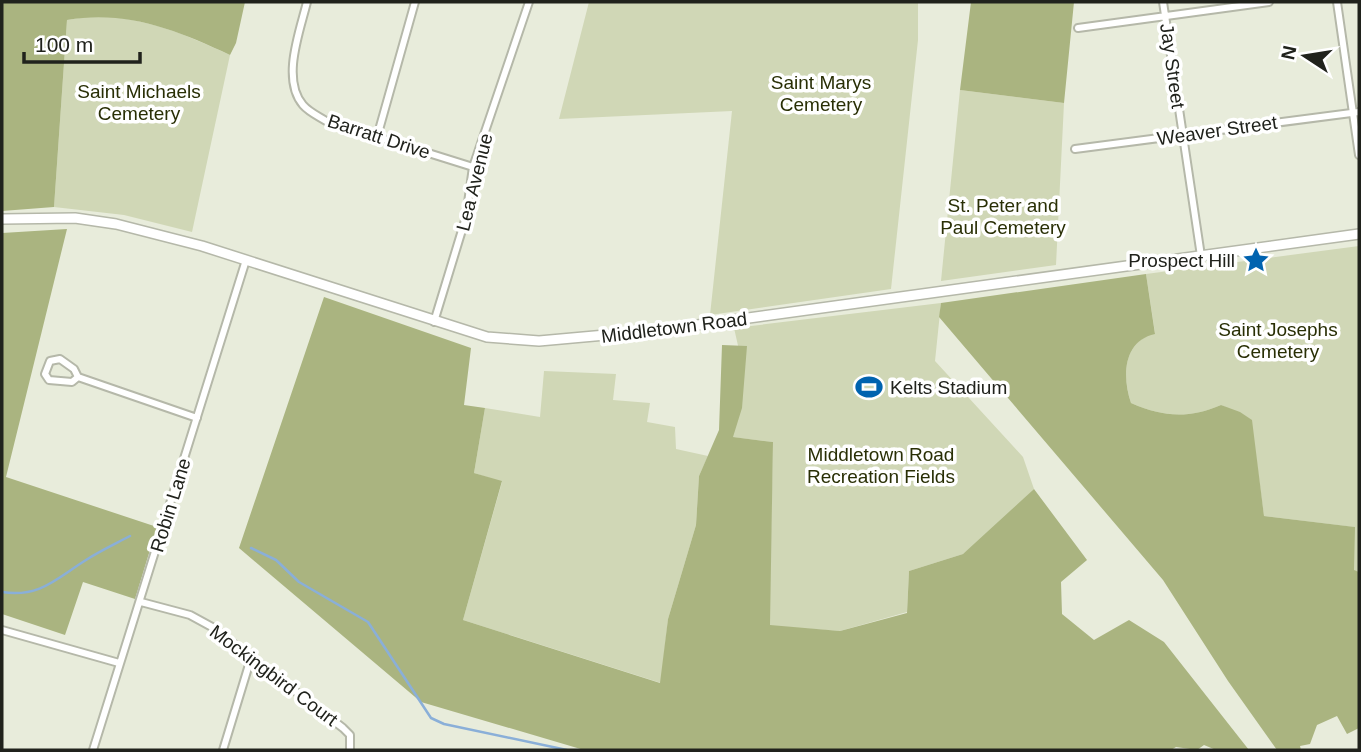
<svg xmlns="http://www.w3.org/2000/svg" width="1361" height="752" font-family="Helvetica,sans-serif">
  <rect width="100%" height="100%" fill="#e8ecdb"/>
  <path fill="#d0d7b6" d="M 589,2 L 918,2 L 918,40 L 891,289 L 710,315 L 732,111 L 559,119 Z
    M 98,15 C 153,21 180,32 230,55 L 192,232 L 124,215 L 54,207 L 67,20 Z
    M 960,90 L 1064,103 L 1056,265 L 941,281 Z
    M 1359,246 L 1359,572 L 1354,571 L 1354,527 L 1264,516 L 1251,420 L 1221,405 C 1188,419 1163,417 1131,403 C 1122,376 1123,342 1155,333 L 1146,274 Z
    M 941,303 L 935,361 L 1023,457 L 1034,489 L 1001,524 L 963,554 L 909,571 L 907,612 L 840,631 L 769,626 L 773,442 L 732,437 L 739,350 L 734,328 Z
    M 544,371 L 616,374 L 613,400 L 650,403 L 647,422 L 675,427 L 676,449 L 708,456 L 699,476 L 696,525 L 668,619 L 661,683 L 463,620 L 502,482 L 474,473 L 485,408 L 540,417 Z"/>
  <path fill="#aab480" d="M 2,2 L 245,2 L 236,43 L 230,55 C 176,30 127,10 67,20 L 54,207 L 2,211 Z
    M 971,2 L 1074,2 L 1064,103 L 960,90 Z
    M 67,229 L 6,477 L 157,527 L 135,599 L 83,582 L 65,635 L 2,614 L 2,233 Z
    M 1146,274 L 1155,334 C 1123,341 1122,377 1131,403 C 1163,417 1188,419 1221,405 L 1240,412 L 1252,420 L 1264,516 L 1355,527 L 1354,570 L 1359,572 L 1359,728 L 1347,734 L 1337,716 L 1317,725 L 1310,744 L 1300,746 L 1301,750 L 1277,750 L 1228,681 L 1163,580 L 939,317 L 941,303 Z
    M 324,297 L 471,348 L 464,405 L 485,408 L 474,473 L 502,481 L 463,620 L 660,683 L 668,619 L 696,525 L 699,476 L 719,430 L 722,345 L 747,346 L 742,408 L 733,437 L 773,442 L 770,625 L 840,631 L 907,613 L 909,571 L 963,554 L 1034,489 L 1087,560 L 1061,582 L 1062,614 L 1094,640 L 1129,620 L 1164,642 L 1249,750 L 1216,750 L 1204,745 L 1197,750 L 1176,747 L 1171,750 L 584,750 L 421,702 L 239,548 Z"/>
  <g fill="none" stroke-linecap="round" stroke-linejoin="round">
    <path stroke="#8aafd8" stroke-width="2.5" d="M 251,548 L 276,560 L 299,582 L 368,622 L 431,718 L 444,724 L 567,750
      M 2,592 C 40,598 57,578 86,560 C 100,551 115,544 130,536"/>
    <g stroke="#b5b8a9" stroke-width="10">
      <path id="street" d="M 307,2 C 300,31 281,79 303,105 C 309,112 318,116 326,121 L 473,167
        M 1163,2 L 1201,256
        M 1337,2 L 1359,155
        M 1078,28 L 1269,2
        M 377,137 L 415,2
        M 1075,149 L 1359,112
        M 434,322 L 466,217 L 473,167 L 529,2
        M 60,359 L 74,369 L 78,377 L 72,382 L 49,380 L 45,374 L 50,361 Z
        M 78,377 L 197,418
        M 141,602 L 190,615 L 212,627 L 343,728 L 350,735 L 350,750
        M 2,630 L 119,663
        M 93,750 L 246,260
        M 223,750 L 251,658"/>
    </g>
    <g stroke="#b5b8a9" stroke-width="12">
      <path id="secondary" d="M 2,219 L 75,218 L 116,224 L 202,246 L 487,337 L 539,341 L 661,330 L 1359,234"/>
    </g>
    <use href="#street" stroke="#fff" stroke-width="6"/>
    <use href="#secondary" stroke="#fff" stroke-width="9"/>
  </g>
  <defs>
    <g id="sight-bare" transform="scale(2.1)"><path d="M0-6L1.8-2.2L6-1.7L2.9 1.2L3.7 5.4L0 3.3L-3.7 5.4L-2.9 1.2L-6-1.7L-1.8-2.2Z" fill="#0063af" stroke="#fff" stroke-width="2.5" paint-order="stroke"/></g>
    <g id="stadium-bare" transform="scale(2.1)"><path d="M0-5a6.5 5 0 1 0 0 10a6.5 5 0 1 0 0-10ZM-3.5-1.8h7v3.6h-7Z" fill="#0063af" stroke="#fff" stroke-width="2.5" paint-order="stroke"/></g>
  </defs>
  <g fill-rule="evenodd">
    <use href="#sight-bare" x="1256" y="260"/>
    <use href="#stadium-bare" x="869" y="387"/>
  </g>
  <g text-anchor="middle" stroke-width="7" stroke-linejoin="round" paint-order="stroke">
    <g font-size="19" fill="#20221c" stroke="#fff">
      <text transform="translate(1173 66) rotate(82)" y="7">Jay Street</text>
      <text transform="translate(1217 130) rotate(-8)" y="7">Weaver Street</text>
      <text transform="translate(379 136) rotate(18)" y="7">Barratt Drive</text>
      <text transform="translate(474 182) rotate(-76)" y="7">Lea Avenue</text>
      <text transform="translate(674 327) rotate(-7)" y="7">Middletown Road</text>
      <text transform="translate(170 505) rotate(-73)" y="7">Robin Lane</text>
      <text transform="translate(274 675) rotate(37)" y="7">Mockingbird Court</text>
    </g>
    <g font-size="19" fill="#292f05" stroke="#fff">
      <text x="821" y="89">Saint Marys<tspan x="821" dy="22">Cemetery</tspan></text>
      <text x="139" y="98">Saint Michaels<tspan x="139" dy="22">Cemetery</tspan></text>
      <text x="1003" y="212">St. Peter and<tspan x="1003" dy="22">Paul Cemetery</tspan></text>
      <text x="1278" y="336">Saint Josephs<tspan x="1278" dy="22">Cemetery</tspan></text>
      <text x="881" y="461">Middletown Road<tspan x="881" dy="22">Recreation Fields</tspan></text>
    </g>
    <g font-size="19" fill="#20221c" stroke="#fff" text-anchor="end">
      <text x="1235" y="267">Prospect Hill</text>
      <text x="890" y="394" text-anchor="start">Kelts Stadium</text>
    </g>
  </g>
  <rect width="1361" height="752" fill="none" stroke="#20221c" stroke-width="7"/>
  <g transform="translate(1305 56) rotate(282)" stroke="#ffffff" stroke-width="5" paint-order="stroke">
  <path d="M0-5L12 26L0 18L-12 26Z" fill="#20221c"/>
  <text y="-10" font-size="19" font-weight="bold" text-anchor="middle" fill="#20221c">N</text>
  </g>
  <path d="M24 52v10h116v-10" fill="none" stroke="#20221c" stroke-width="3.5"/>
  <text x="35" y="52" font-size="21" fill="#20221c" stroke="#ffffff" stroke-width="5" paint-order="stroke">100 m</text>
</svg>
